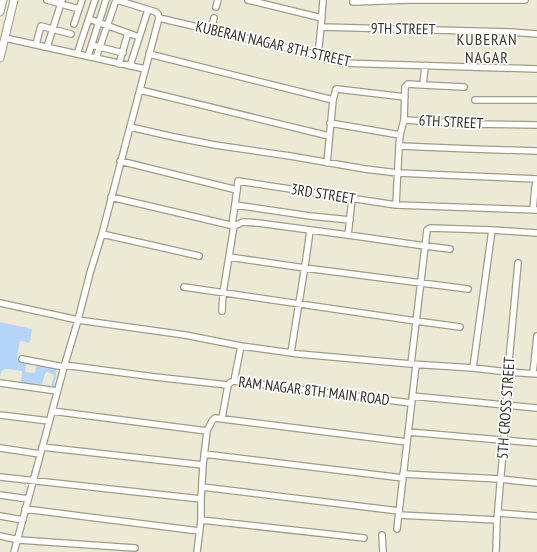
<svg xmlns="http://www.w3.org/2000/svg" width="537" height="552" font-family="'PT Sans Narrow',sans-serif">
  <rect width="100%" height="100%" fill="#ecead4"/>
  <path fill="#b5d4f9" d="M 0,322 L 32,329 L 30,343 L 20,341 L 17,358 L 27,361 L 25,372 L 35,373 L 37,363 L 57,368 L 54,387 L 51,387 L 54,375 L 47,372 L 45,374 L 42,384 L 21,383 L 22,371 L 7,369 L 2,370 L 0,376 Z"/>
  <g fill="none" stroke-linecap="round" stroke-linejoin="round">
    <g stroke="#9e9c87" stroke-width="8">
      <path id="minor" d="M 47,0 L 79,9
        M 117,0 L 156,12 L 158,14 L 159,18
        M 248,0 L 322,18
        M 323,0 L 321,27 L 511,32 L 537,34
        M 353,2 L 409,0 L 525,0
        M 216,7 L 218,0
        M 159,18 L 318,55 L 341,63 L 537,69
        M 89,19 L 139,37
        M 74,24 L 82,0
        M 211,30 L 214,18
        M 5,38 L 145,69
        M 36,44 L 41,26 L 71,34
        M 92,45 L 123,53
        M 47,47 L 62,0
        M 77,54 L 95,0
        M 149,54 L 333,100
        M 318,55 L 321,27
        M 88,56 L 106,0
        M 96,58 L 116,0
        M 119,64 L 128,33
        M 130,66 L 148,10
        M 423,85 L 464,87
        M 140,90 L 329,136
        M 475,100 L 537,100
        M 404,120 L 405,87 L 408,84 L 423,85 L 425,66
        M 330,123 L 400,135 L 404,120 L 472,124 L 537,125
        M 130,127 L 159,18
        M 400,135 L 399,146 L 472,149 L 537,151
        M 120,161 L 237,190 L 238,181 L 396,205 L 537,210
        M 327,163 L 333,100 L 336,89 L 337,89 L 405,97
        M 111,197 L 234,226 L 243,222 L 258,223 L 348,235
        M 352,199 L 348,235 L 425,246 L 450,249
        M 235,205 L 310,216 L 350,220
        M 396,205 L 399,146
        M 533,210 L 535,187 L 537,179
        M 232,225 L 237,190
        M 537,233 L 492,230 L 430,228 L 427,230 L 411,364 L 473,368 L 508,372 L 537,374
        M 102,234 L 199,256
        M 229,257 L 305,268 L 468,289
        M 184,287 L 416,321 L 460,327
        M 0,303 L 78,320 L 185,335 L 241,346 L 234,381
        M 222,311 L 223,293 L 234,226
        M 241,346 L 299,354 L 411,364
        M 291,353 C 297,312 305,271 310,230
        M 22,359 L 64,367
        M 64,365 L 155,377 L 228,385
        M 473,368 L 492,230
        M 533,373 L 537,336
        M 0,383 L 57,391
        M 412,396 L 537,408
        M 52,411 L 207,431
        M 0,415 L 49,421
        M 222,418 L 228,385 L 231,382 L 234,381 L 411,403
        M 408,432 L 537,443
        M 42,447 L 203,465
        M 0,448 L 40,454
        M 204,454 L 403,478
        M 403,474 L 500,479 L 537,483
        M 0,477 L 201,499
        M 202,487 L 399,511
        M 0,495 L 28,499
        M 25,509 L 199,531
        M 498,513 L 537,516
        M 399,515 L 497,520
        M 0,516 L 23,520
        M 201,520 L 364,538
        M 397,529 L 416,365
        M 382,535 L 383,552
        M 0,536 L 19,540 L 135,548
        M 14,552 L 64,367 L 78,320 L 90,273 L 102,234 L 130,127 L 174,137 L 215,145 L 290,156 L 365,169 L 398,173 L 537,179
        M 197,552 L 201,520 L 201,499 L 203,465 L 207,431 L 212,421 L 215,418 L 407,442
        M 496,552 L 497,520 L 504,440 L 508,372 L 518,263"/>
    </g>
    <g stroke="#9e9c87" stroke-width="9">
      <path id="major" d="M 0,12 L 3,0
        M 0,58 L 14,0"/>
    </g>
    <use href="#minor" stroke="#fff" stroke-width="5.5"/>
    <use href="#major" stroke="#fff" stroke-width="7"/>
  </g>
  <g text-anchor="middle" stroke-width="3.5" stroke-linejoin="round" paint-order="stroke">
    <g font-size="15" fill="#302f26" stroke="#fff">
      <text transform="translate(403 29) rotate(1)" y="5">9TH STREET</text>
      <text transform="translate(273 44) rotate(13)" y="5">KUBERAN NAGAR 8TH STREET</text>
      <text transform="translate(451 122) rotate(3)" y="5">6TH STREET</text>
      <text transform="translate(323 194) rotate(9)" y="5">3RD STREET</text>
      <text transform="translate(314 391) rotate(7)" y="5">RAM NAGAR 8TH MAIN ROAD</text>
      <text transform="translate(506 408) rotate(-86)" y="5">5TH CROSS STREET</text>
    </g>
    <g font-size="16" letter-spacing="1" fill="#393725" stroke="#fff">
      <text x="487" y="45">KUBERAN<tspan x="487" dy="18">NAGAR</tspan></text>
    </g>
  </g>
</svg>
